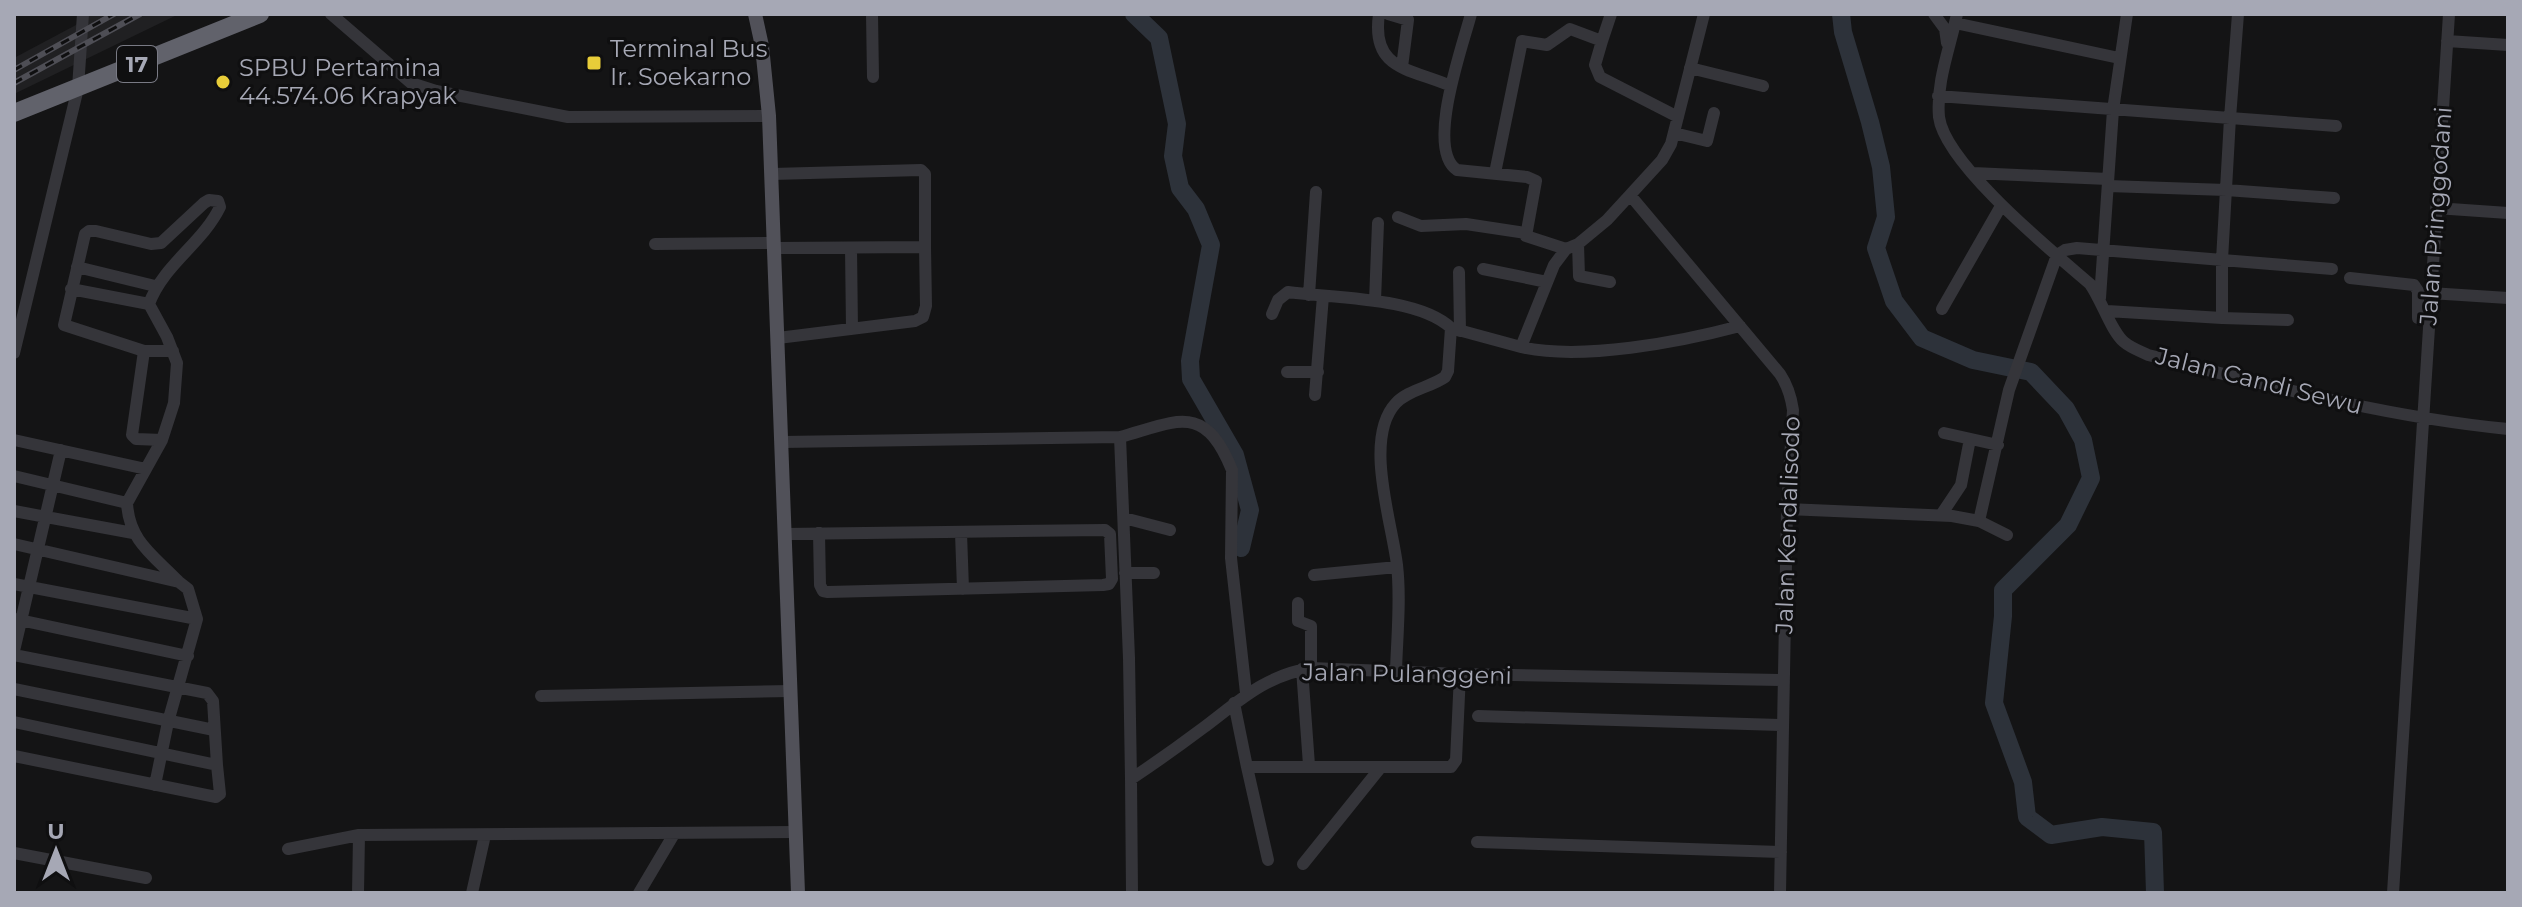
<svg xmlns="http://www.w3.org/2000/svg" width="2522" height="907" font-family="Montserrat,sans-serif">
  <rect width="100%" height="100%" fill="#141415"/>
  <path fill="#202022" d="M 86,14 L 179,14 L 14,94 L 14,58 L 76,25 Z"/>
  <g fill="none" stroke-linecap="round" stroke-linejoin="round">
    <path stroke="#2d323a" stroke-width="18" d="M 1134,14 L 1159,38 L 1177,124 L 1173,156 L 1180,188 L 1196,209 L 1211,245 L 1190,361 L 1191,379 L 1235,455 L 1250,510 L 1241,548
      M 1841,14 L 1843,32 L 1870,122 L 1881,167 L 1886,217 L 1876,248 L 1894,301 L 1922,338 L 1973,360 L 2031,372 L 2066,409 L 2083,440 L 2091,478 L 2068,525 L 2003,590 L 2003,616 L 1994,703 L 2023,782 L 2027,817 L 2051,835 L 2102,827 L 2153,832 L 2155,893"/>
    <path stroke="#35353a" stroke-width="12" d="M 331,14 L 411,83 L 436,91 L 568,117 L 769,116
      M 872,14 L 873,77
      M 1379,14 C 1371,70 1409,68 1451,86
      M 1388,14 L 1408,20 L 1402,67
      M 1471,14 C 1463,45 1425,149 1457,170 L 1527,177 L 1536,181 L 1526,236 L 1566,249
      M 1704,14 L 1671,144 L 1662,160 L 1630,195 L 1780,374 C 1788,386 1791,396 1793,410 L 1787,509 L 1780,893
      M 1934,14 L 1945,29 L 1947,43
      M 1957,14 C 1950,48 1936,82 1939,117 C 1945,164 2053,252 2090,284 C 2102,301 2111,331 2124,342 C 2131,348 2140,351 2148,355 C 2267,385 2385,417 2508,429
      M 1955,23 L 2119,58
      M 1602,41 L 1595,65 L 1600,77 L 1678,117
      M 2447,41 L 2508,45
      M 1690,68 L 1763,86
      M 1938,96 L 2230,118 L 2238,14
      M 1674,133 L 1707,141 L 1714,113
      M 1495,173 L 1522,41 L 1547,45 L 1570,29 L 1602,41 L 1611,14
      M 1973,173 L 2108,179
      M 772,174 L 921,170 L 925,174 L 925,247
      M 2108,186 L 2226,190 L 2334,198
      M 2436,208 L 2508,213
      M 1398,217 L 1421,226 L 1466,224 L 1526,233
      M 655,244 L 774,243
      M 1578,244 L 1579,276 L 1610,282
      M 774,248 L 925,247 L 926,306 L 923,317 L 915,321 L 778,338
      M 851,248 L 852,329
      M 77,267 L 155,286
      M 1483,269 L 1547,282
      M 1459,272 L 1460,331
      M 2350,278 L 2414,285 L 2418,291 L 2418,318 L 2428,321
      M 2430,293 L 2508,298
      M 1309,295 L 1316,192
      M 2100,298 L 2113,110 L 2127,14
      M 1375,301 L 1378,223
      M 149,304 C 163,265 202,244 220,207 L 218,201 L 209,200 L 204,203 L 161,243 L 151,244 L 96,231 L 89,231 L 85,234 L 64,325 L 144,351 L 173,351
      M 1942,309 L 2001,206
      M 2107,311 L 2222,318 L 2222,260 L 2230,118 L 2336,126
      M 1272,314 L 1278,300 L 1288,292 C 1332,298 1419,297 1451,328
      M 2222,318 L 2288,320
      M 1521,347 C 1581,361 1680,342 1740,326
      M 144,351 L 132,435 L 136,439 L 162,440
      M 14,353 L 78,88 L 83,14
      M 1287,372 L 1318,372
      M 1315,395 L 1323,296
      M 1944,433 L 1998,445
      M 1120,437 C 1178,421 1204,402 1232,470 L 1231,558 L 1246,693
      M 14,440 L 146,469
      M 782,442 L 1120,437 L 1129,658 L 1131,779
      M 14,476 L 127,503 L 162,440 L 174,403 L 177,363 L 167,337 L 149,304 L 71,289
      M 127,503 C 129,541 153,555 178,581
      M 1787,509 L 1952,516 L 1979,521 L 2007,535
      M 14,511 L 133,533
      M 1941,515 L 1961,485 L 1970,439
      M 1124,518 L 1170,530
      M 1979,521 L 2009,390 L 2057,255 L 2065,250 L 2077,248 L 2332,269
      M 961,533 L 963,589
      M 785,534 C 892,532 998,532 1105,530 L 1110,534 L 1112,579 L 1109,584 L 1103,585 L 828,592 L 823,591 L 820,585 L 819,533
      M 14,544 L 179,582 L 188,589 L 197,619 L 168,722 L 155,785
      M 1125,573 L 1154,573
      M 1314,575 L 1397,567
      M 14,584 L 197,619
      M 1298,603 L 1298,621 L 1311,626 L 1311,668
      M 15,619 L 188,656
      M 14,651 L 61,450
      M 14,655 L 207,693 L 213,701 L 217,765 L 14,722
      M 1302,669 L 1309,765
      M 1396,671 C 1397,637 1401,599 1397,565 C 1392,522 1363,438 1396,403 C 1408,390 1431,387 1445,377 L 1448,371 L 1451,328 L 1521,347 L 1554,265 L 1566,249 L 1578,244 L 1607,220 L 1630,195
      M 14,689 L 214,730
      M 541,696 L 790,691
      M 1234,703 L 1247,767 L 1451,767 L 1456,760 L 1460,674
      M 1478,716 L 1782,725
      M 14,756 L 216,797 L 220,794 L 217,765
      M 1247,767 L 1268,860
      M 1477,842 L 1781,852
      M 288,849 L 359,835 L 795,832
      M 14,853 L 146,878
      M 1303,864 L 1381,767
      M 358,893 L 359,835
      M 472,893 L 485,835
      M 639,893 L 674,834
      M 1132,893 L 1131,779 C 1155,763 1179,746 1203,728 C 1239,701 1264,676 1311,668 L 1460,674 L 1782,680
      M 2393,893 L 2449,14"/>
    <path stroke="#515159" stroke-width="14" d="M 755,14 L 762,46 L 769,116 L 798,893"/>
    <path stroke="#61626b" stroke-width="18" d="M 14,113 L 260,14"/>
    <g stroke="#4e4e55" stroke-width="6">
      <path id="rail" d="M 14,70 L 114,14
        M 14,83 L 140,14"/>
    </g>
    <use href="#rail" stroke="#0f0f10" stroke-width="3" stroke-dasharray="9" stroke-linecap="butt"/>
  </g>
  <g fill="#e8cd39" stroke="#0f0f10" stroke-width="3">
    <rect x="586" y="55" width="16" height="16" rx="4"/>
    <circle cx="223" cy="82" r="8"/>
  </g>
  <g text-anchor="middle" stroke-width="6" stroke-linejoin="round" paint-order="stroke">
    <rect fill="#0f0f10" stroke="#797a84" stroke-width="2" x="117" y="46" width="40" height="36" rx="6"/>
    <g font-size="22" font-weight="bold" fill="#a6a8b5">
      <text x="137" y="72">17</text>
    </g>
    <g font-size="24" fill="#a6a8b5" stroke="#0f0f10" text-anchor="start">
      <text x="610" y="57">Terminal Bus<tspan x="610" dy="28">Ir. Soekarno</tspan></text>
      <text x="239" y="76">SPBU Pertamina<tspan x="239" dy="28">44.574.06 Krapyak</tspan></text>
    </g>
    <g font-size="24" fill="#a6a8b5" stroke="#0f0f10">
      <text transform="translate(2436 216) rotate(-86)" y="8">Jalan Pringgodani</text>
      <text transform="translate(2259 381) rotate(14)" y="8">Jalan Candi Sewu</text>
      <text transform="translate(1788 525) rotate(-88)" y="8">Jalan Kendalisodo</text>
      <text transform="translate(1407 674) rotate(1)" y="8">Jalan Pulanggeni</text>
    </g>
  </g>
  <rect width="2522" height="907" fill="none" stroke="#a6a8b5" stroke-width="32"/>
  <g transform="translate(56 851)" stroke="#0f0f10" stroke-width="6" paint-order="stroke">
  <path d="M0-6L14 30L0 20L-14 30Z" fill="#a6a8b5"/>
  <text y="-12" font-size="22" font-weight="bold" text-anchor="middle" fill="#a6a8b5">U</text>
  </g>
</svg>
